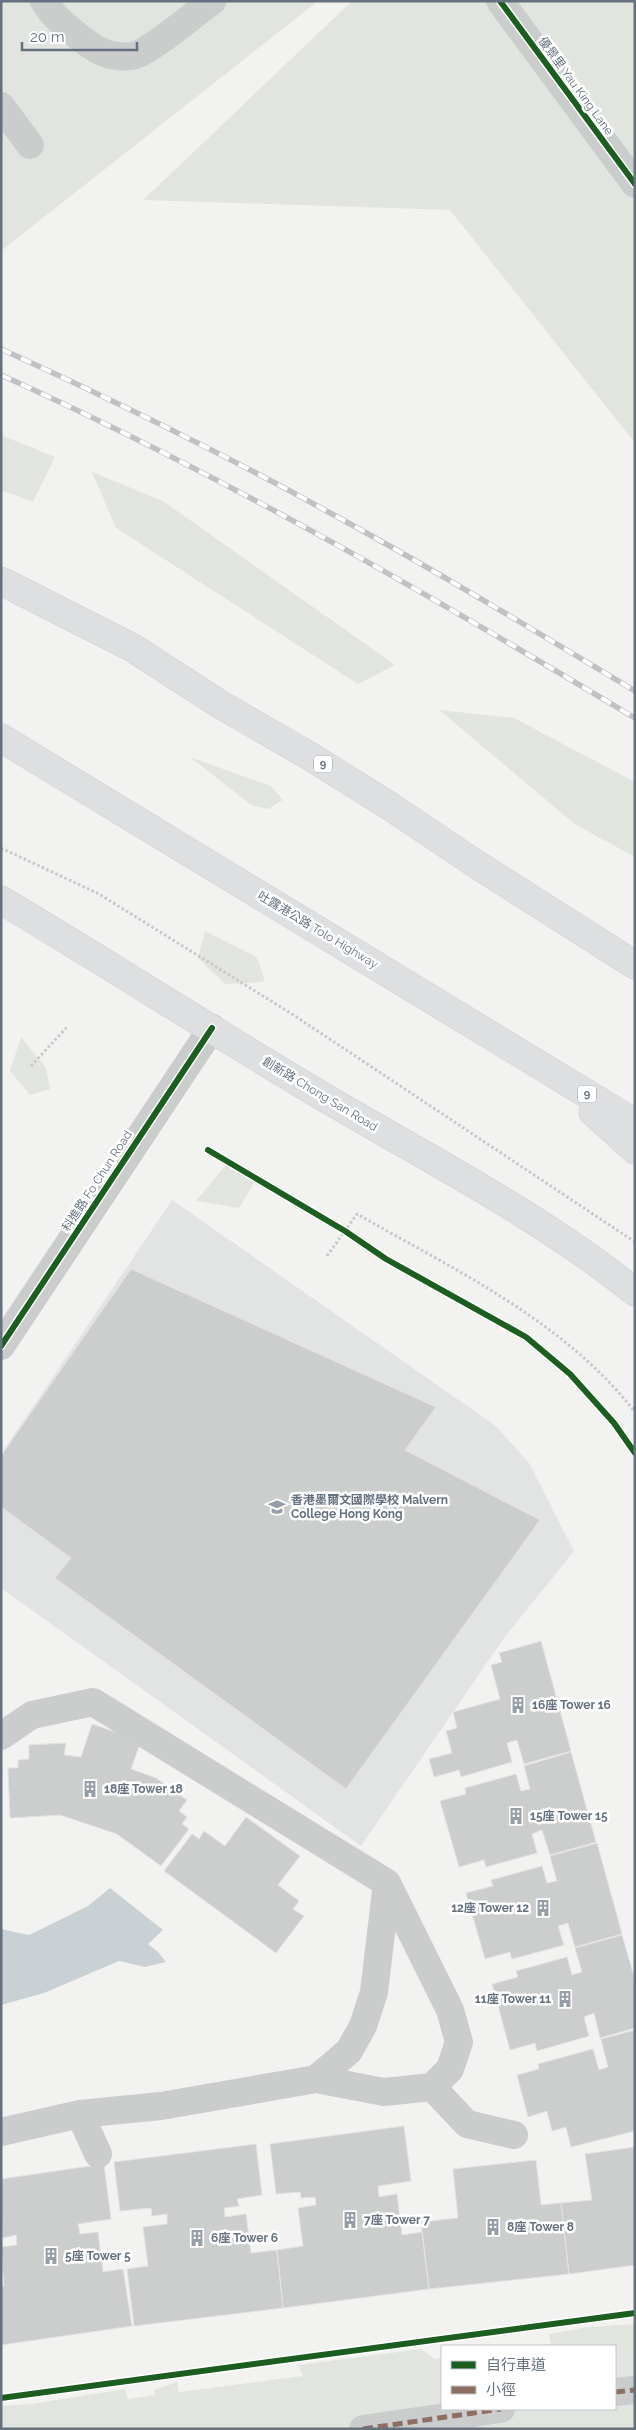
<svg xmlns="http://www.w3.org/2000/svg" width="636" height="2430" font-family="Raleway,'Noto Sans TC',sans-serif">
  <rect width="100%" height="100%" fill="#f2f3f1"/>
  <path fill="#e2e4e3" d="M 172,1200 L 496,1426 L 529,1463 L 574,1551 L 504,1638 L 361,1846 L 1,1588 L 1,1454 Z"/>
  <path fill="#e2e5df" d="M 1,1 L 318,1 L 1,251 Z
    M 352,1 L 635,1 L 635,443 L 450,210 L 143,200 Z
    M 1,435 L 55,457 L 33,502 L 1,490 Z
    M 92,472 L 163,501 L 395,665 L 358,684 L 116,528 Z
    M 439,710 L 514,718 L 635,782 L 635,857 L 576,825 Z
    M 190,757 L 271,786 L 283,800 L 268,809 L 251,805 Z
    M 205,931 L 257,957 L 265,981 L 254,983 L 225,984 L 198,958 Z
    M 21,1037 L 46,1068 L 50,1089 L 30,1095 L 10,1071 Z
    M 225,1166 L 259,1175 L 239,1208 L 196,1201 Z
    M 635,2324 L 635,2429 L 1,2429 L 1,2406 L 31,2404 L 125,2389 L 128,2399 L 155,2395 L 154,2390 L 177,2382 L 179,2392 L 303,2376 L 298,2365 L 421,2349 L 435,2359 L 442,2358 L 442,2409 L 615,2409 L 615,2346 L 534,2346 L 551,2344 L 549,2334 L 588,2327 Z"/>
  <path fill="#cad1d4" d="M 110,1888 L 163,1930 L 148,1944 L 158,1952 L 166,1962 L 145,1967 L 119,1961 L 44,1993 L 1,2005 L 1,1929 L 29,1935 L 88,1906 Z"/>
  <path fill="#cccdcd" stroke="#e2e2e1" d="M 131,1269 L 436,1407 L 405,1450 L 540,1520 L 346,1789 L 55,1578 L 71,1558 L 1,1507 L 1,1456 Z
    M 541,1641 L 571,1751 L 524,1764 L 517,1740 L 507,1743 L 512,1762 L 461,1777 L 459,1770 L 434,1777 L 429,1759 L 452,1753 L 446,1731 L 457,1728 L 453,1712 L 500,1699 L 491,1665 L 502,1662 L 499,1653 Z
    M 92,1724 L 141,1741 L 131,1769 L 156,1778 L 187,1800 L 179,1811 L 187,1817 L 182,1824 L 189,1829 L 161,1866 L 117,1834 L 60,1815 L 10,1818 L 8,1768 L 18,1768 L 18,1760 L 29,1759 L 29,1745 L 66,1743 L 64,1755 L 81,1757 Z
    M 571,1752 L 596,1842 L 550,1855 L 542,1830 L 532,1834 L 537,1853 L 486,1867 L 484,1860 L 459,1867 L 440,1801 L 466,1794 L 465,1788 L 516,1774 L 521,1791 L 530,1789 L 524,1766 Z
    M 246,1817 L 300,1856 L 278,1885 L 299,1901 L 293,1909 L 304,1916 L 276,1953 L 164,1871 L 192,1834 L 199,1839 L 204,1831 L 225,1846 Z
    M 597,1843 L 622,1934 L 575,1947 L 568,1923 L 558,1926 L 564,1945 L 512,1959 L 510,1952 L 485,1959 L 466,1893 L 493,1886 L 491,1880 L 542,1866 L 547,1883 L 557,1881 L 550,1856 Z
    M 622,1935 L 635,1980 L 635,2028 L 600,2038 L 594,2013 L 584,2017 L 589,2036 L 537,2051 L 535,2043 L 510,2050 L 492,1984 L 518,1977 L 516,1971 L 567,1957 L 572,1975 L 582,1972 L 575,1948 Z
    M 635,2030 L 635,2131 L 571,2147 L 566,2127 L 552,2131 L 547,2111 L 528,2117 L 517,2075 L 539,2069 L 538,2064 L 593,2049 L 599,2070 L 608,2067 L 601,2039 Z
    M 404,2126 L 411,2181 L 378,2186 L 379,2197 L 397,2194 L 402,2235 L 422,2232 L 429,2289 L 283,2308 L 277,2250 L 303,2246 L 298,2208 L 316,2205 L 315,2197 L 301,2198 L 300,2192 L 276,2194 L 270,2144 Z
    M 256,2144 L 262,2195 L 237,2199 L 239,2206 L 224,2208 L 225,2217 L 246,2214 L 251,2253 L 277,2250 L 283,2308 L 134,2326 L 127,2269 L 148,2266 L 143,2227 L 167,2224 L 167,2214 L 152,2216 L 151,2208 L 120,2211 L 114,2162 Z
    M 635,2147 L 635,2265 L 569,2274 L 561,2203 L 592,2200 L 585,2154 Z
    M 536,2160 L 541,2205 L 561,2203 L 569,2274 L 429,2289 L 421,2222 L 458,2218 L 453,2169 Z
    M 104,2164 L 111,2219 L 78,2224 L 80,2234 L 98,2232 L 103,2272 L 123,2269 L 132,2326 L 1,2345 L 1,2286 L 4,2286 L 1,2247 L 17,2245 L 16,2235 L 2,2238 L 1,2179 Z"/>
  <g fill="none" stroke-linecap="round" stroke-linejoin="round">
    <g stroke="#cecfcf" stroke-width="29">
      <path id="major" d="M 1,900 C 113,967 222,1037 334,1103 C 436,1163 543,1218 635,1292"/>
    </g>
    <g stroke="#cecfcf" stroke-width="29">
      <path id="highway" d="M 1,581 L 133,648 L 221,705 L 308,755 L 391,807 L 479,866 L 635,965
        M 1,738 L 635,1123
        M 593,1112 L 635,1150"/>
    </g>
    <path stroke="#c8c8c9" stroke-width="3" stroke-dasharray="2.5 2.5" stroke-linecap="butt" d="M 1,848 L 99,894 L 136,917 L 292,1014 L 635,1242
      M 31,1066 L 67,1027
      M 327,1256 L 357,1214 C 455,1270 564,1321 635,1412"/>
    <path stroke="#cbcccc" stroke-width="28" d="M 44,1 C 53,16 65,26 79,37 C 95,50 111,59 132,56 C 149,53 195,13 212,1
      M 500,1 L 635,184
      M 1,106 L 30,145
      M 1,1346 L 212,1028
      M 1,1736 L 32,1715 L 93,1702 L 387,1883 L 450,2010 L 459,2042 L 450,2069 L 432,2087 L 384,2092 L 316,2079
      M 432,2087 L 467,2124 L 514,2135
      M 80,2114 L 98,2154
      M 1,2132 L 80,2114 L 161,2106 L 316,2079 L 349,2051 L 363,2026 L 374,1992 L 387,1883
      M 615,2392 L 635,2390
      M 363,2429 L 501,2409"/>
    <use href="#major" stroke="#dedfe0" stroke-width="28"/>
    <use href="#highway" stroke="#dedfe0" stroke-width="28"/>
    <g stroke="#c0c1c2" stroke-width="5.5">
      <path id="rail" d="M 1,349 C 113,400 224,454 332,514 C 435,570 535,631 635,691
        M 1,375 C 221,474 428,594 635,718"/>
    </g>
    <use href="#rail" stroke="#fff" stroke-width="4" stroke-dasharray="11" stroke-linecap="butt"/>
    <path stroke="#8d6e63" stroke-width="5" stroke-dasharray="10 5" stroke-linecap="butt" d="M 615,2392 L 635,2390
      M 363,2429 L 501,2409"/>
    <g stroke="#fff" stroke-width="9">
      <path id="cycleway" d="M 500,1 L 635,184
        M 208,1150 L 345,1231 L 386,1259 L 526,1337 L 570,1374 L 614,1423 L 635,1453
        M 1,1346 L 212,1028
        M 1,2398 L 635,2313"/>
    </g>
    <use href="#cycleway" stroke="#1b5e20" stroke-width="6"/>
  </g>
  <defs>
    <g id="school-bare" transform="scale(1.35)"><path d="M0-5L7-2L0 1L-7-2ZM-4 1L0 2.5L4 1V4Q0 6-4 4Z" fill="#969ea7" stroke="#fff" stroke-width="2.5" paint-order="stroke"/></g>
    <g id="building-bare" transform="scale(1.35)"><path d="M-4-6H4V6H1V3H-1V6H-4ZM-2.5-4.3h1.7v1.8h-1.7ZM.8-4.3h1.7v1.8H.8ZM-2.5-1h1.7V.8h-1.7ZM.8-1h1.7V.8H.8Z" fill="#969ea7" stroke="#fff" stroke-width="2.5" paint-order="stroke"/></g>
  </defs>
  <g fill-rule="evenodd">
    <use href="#school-bare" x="277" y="1507"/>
    <use href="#building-bare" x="518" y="1705"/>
    <use href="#building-bare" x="90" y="1789"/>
    <use href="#building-bare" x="516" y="1816"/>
    <use href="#building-bare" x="543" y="1908"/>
    <use href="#building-bare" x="565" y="1999"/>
    <use href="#building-bare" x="350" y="2220"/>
    <use href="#building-bare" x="493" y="2227"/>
    <use href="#building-bare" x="197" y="2238"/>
    <use href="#building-bare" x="51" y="2256"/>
  </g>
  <g text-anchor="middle" stroke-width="5" stroke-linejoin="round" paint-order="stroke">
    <g fill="#fff" stroke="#939ca5" stroke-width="1">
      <rect x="314" y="755.5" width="18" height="17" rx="4"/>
      <rect x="578" y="1085.5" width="18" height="17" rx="4"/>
    </g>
    <g font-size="11" font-weight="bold" fill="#65717f">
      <text x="323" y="768">9</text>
      <text x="587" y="1098">9</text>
    </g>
    <g font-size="12" fill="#65717f" stroke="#fff">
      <text transform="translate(576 86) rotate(54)" y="4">優景里 Yau King Lane</text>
      <text transform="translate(318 930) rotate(31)" y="4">吐露港公路 Tolo Highway</text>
      <text transform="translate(320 1094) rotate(31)" y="4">創新路 Chong San Road</text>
      <text transform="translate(97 1181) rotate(-57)" y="4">科進路 Fo Chun Road</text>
    </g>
    <g font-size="12" font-weight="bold" fill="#65717f" stroke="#fff" text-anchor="start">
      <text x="291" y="1504">香港墨爾文國際學校 Malvern<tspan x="291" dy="14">College Hong Kong</tspan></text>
      <text x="532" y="1709">16座 Tower 16</text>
      <text x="104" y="1793">18座 Tower 18</text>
      <text x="530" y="1820">15座 Tower 15</text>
      <text x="529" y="1912" text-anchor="end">12座 Tower 12</text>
      <text x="551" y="2003" text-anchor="end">11座 Tower 11</text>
      <text x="364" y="2224">7座 Tower 7</text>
      <text x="507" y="2231">8座 Tower 8</text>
      <text x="211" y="2242">6座 Tower 6</text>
      <text x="65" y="2260">5座 Tower 5</text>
    </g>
  </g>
  <rect width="636" height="2430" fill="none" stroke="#65717f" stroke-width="5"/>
  <rect x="441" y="2345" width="175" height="65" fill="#ffffff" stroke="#c1c6cc"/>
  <rect x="451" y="2361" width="25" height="8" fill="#1b5e20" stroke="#c1c6cc"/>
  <text x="486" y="2370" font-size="15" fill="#65717f">自行車道</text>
  <rect x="451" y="2386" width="25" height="8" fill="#8d6e63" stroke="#c1c6cc"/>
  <text x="486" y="2395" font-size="15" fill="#65717f">小徑</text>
  <path d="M22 42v8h115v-8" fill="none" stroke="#65717f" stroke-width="2.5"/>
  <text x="30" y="42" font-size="15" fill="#65717f" stroke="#ffffff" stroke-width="4" paint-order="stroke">20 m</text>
</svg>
